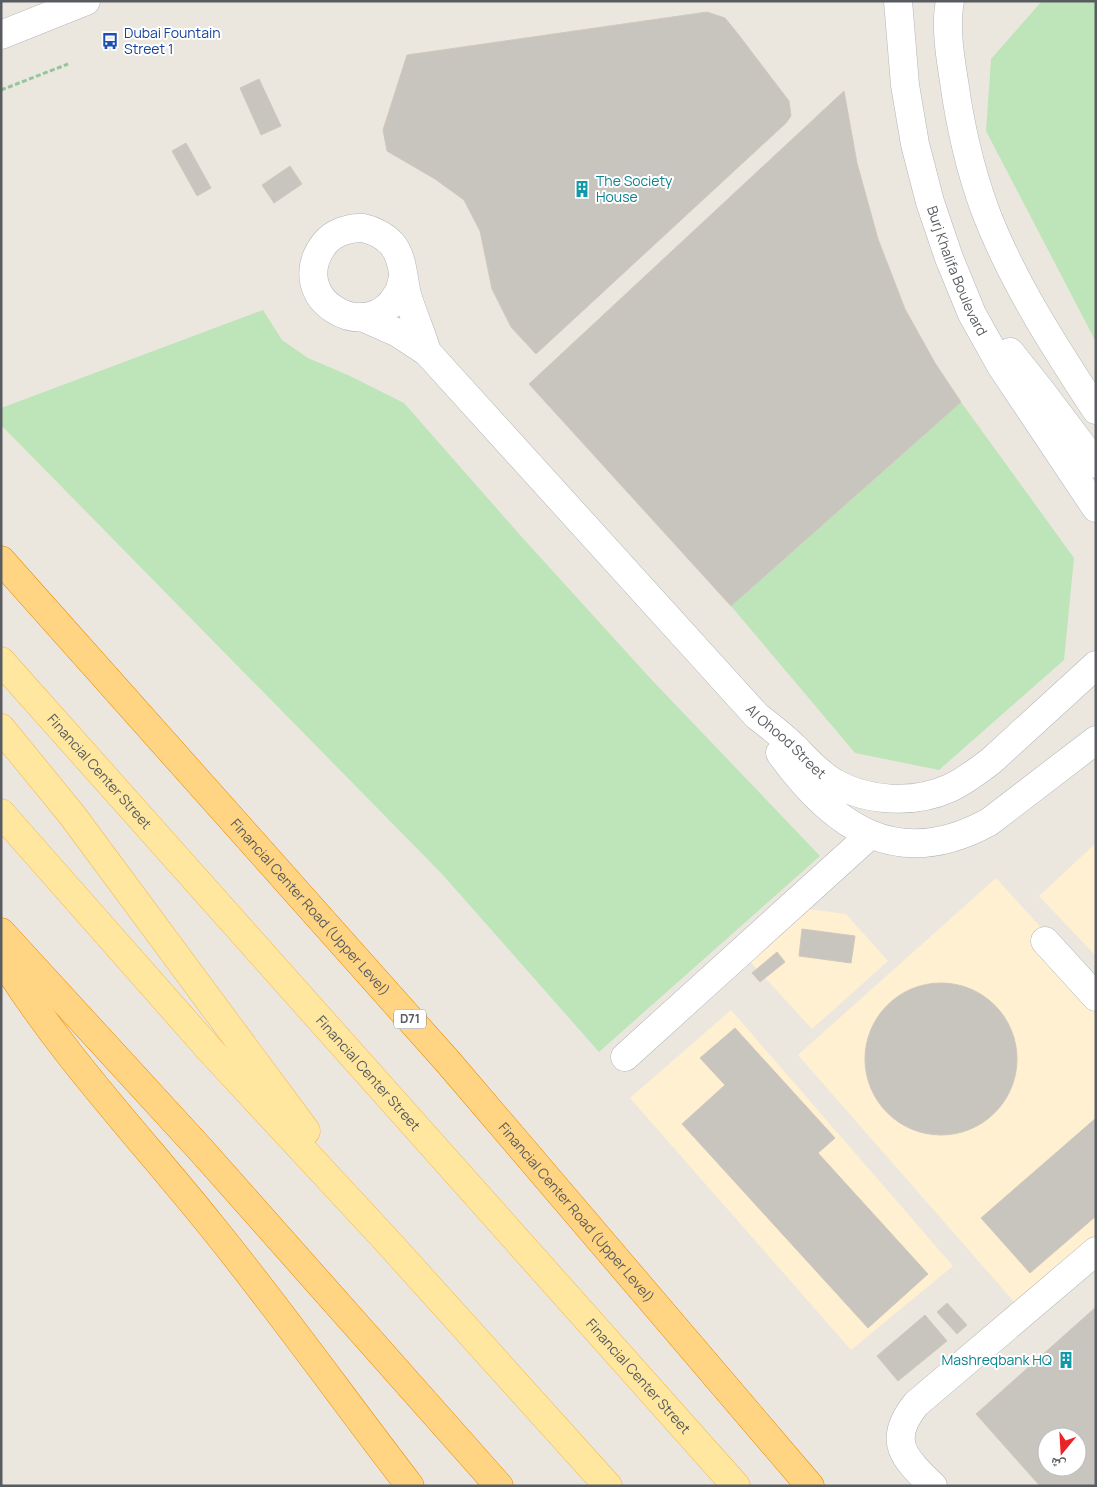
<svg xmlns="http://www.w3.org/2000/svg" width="1097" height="1487" font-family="Manrope,'Noto Naskh Arabic',sans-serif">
  <rect width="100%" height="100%" fill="#ece7de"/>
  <path fill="#fef0d1" d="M 1096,843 L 1096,956 L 1039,896 Z
    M 996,878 L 1096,988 L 1096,1236 L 1016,1304 L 798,1055 Z
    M 776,905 L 846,914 L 888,961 L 812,1029 L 733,943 Z
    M 731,1010 L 953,1266 L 851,1350 L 630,1098 Z"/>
  <path fill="#bde5b9" d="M 1042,1 L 1096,1 L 1096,342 L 986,131 L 991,59 Z
    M 263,310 L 282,340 L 308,358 L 348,375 L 404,403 L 520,535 L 650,678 L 820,856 L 599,1052 L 442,874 L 1,425 L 1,408 Z
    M 961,402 L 1074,558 L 1064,660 L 939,770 L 855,753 L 731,606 Z"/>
  <path fill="#c8c4be" stroke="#d0c8bd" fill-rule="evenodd" d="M 707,12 L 725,18 L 738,34 L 789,101 L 791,116 L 786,123 L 536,354 L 511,327 L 492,289 L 480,231 L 464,200 L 435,179 L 387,151 L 383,130 L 407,55 Z
    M 259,79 L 281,126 L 261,135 L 240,88 Z
    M 844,91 L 857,163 L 878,239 L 905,309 L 935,363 L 961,402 L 731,606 L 529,384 Z
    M 186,143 L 211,188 L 197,196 L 172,151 Z
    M 290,166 L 302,184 L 274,203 L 262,185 Z
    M 802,929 L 855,936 L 851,963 L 799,956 Z
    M 777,952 L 785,962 L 760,982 L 752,973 Z
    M865 1059a76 76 0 1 1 152 0a76 76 0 1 1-152 0Z
    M 735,1028 L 835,1138 L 818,1153 L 928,1274 L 868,1328 L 682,1124 L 725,1085 L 700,1058 Z
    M 1096,1118 L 1096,1216 L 1030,1273 L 981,1218 Z
    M 947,1303 L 967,1325 L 957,1334 L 937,1312 Z
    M 1096,1307 L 1096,1486 L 1040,1486 L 976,1414 ZM 1047,1437 L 1077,1437 L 1077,1467 L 1047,1467 Z
    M 925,1315 L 947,1341 L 898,1381 L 877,1356 Z"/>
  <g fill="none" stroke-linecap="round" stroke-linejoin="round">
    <g stroke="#b2b6ba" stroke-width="29">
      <g id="minor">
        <path id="s1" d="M 898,1 L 905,85 L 915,144 L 930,202 L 949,258 L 972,314 L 1001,366 L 1096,508"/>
        <path d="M 950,1 C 945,25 950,57 954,81 C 960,125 970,169 985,210 C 1012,281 1054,346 1096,410"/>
        <path d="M 1,35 L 86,1"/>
        <path d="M 403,278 C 401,283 401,289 398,293 C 369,349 282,298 325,243 C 333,233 350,227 363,228 C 373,230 385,236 392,244 C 404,258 403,282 408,298 C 414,317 422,334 427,352"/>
        <path id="s2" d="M 362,317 L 398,333 L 427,352 L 757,716 C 770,726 783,736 795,748 C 807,760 820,775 835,783 C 868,802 915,804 950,788 C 965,781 978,771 991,761 L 1096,665"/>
        <path d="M 1010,352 L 1041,391 L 1096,464"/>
        <path d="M 780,753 C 834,828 898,872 989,822 L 1096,740"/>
        <path d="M 1045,941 L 1096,997"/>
        <path d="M 625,1057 L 870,835"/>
        <path d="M 933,1486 C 904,1458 886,1441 916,1404 L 1096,1251"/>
      </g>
    </g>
    <g stroke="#f4b74f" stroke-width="29">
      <g id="major">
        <path id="s3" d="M 1,661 L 736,1486"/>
        <path d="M 1,728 L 72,815 L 306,1131"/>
        <path d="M 1,813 L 210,1050 L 389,1243 L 608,1486"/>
      </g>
    </g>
    <g stroke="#ea8c00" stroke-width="29">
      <g id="highway">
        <path id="s4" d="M 1,560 L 449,1063 L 810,1486"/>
        <path d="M 1,932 L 201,1150 L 499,1486"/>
        <path d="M 1,957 C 61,1054 139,1136 210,1224 C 279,1309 343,1399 410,1486"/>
      </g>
    </g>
    <path stroke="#92c69c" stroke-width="3" stroke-dasharray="5 2.5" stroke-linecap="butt" d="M 1,90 L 68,64"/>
    <use href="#minor" stroke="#fff" stroke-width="28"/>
    <use href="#major" stroke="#ffe7a0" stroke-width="28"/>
    <use href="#highway" stroke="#ffd482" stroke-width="28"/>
  </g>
  <defs>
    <g id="bus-bare" transform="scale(1.35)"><path d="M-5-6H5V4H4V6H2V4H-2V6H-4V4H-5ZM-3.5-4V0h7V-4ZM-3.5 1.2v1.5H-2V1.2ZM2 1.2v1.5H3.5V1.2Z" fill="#1a4fb4" stroke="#fff" stroke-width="2.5" paint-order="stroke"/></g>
    <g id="building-bare" transform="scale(1.35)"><path d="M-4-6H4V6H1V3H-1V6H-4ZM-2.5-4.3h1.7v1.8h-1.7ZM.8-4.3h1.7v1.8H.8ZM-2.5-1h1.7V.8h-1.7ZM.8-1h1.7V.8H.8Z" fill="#0f9aa8" stroke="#fff" stroke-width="2.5" paint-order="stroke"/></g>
  </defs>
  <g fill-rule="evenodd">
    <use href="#bus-bare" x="110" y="41"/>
    <use href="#building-bare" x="582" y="189"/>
    <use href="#building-bare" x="1066" y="1360"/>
  </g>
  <g text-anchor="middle" stroke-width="4" stroke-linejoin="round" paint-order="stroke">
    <rect fill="#fff" stroke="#8a8d90" stroke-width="1" x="394" y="1009.5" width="32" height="19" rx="4"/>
    <g font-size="12" font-weight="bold" fill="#585c60">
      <text x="410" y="1023">D71</text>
    </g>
    <g font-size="14" fill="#164399" stroke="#fff" text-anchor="start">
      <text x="124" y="38">Dubai Fountain<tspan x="124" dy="16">Street 1</tspan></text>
    </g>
    <g font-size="14" fill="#0d838f" stroke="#fff" text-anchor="start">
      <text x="596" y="186">The Society<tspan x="596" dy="16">House</tspan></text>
      <text x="1052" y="1365" text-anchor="end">Mashreqbank HQ</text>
    </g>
    <g font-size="14" fill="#585c60" stroke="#fff">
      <text dy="5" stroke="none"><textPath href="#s1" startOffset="278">Burj Khalifa Boulevard</textPath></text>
      <text dy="5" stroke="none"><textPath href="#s2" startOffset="604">Al Ohood Street</textPath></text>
      <text dy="5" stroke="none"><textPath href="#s3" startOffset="148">Financial Center Street</textPath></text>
      <text dy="5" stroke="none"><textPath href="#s4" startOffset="465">Financial Center Road (Upper Level)</textPath></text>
      <text dy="5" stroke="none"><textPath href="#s3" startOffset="552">Financial Center Street</textPath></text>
      <text dy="5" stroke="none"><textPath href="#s4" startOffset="870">Financial Center Road (Upper Level)</textPath></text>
      <text dy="5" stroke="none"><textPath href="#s3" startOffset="958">Financial Center Street</textPath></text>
    </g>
  </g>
  <rect width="1097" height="1487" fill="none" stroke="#585c60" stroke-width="5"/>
  <g transform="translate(1062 1452) rotate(198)"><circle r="24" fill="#ffffff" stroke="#bcbebf"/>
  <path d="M0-4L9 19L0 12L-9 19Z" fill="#ec2326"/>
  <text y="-8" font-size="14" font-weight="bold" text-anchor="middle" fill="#585c60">ش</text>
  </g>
</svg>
